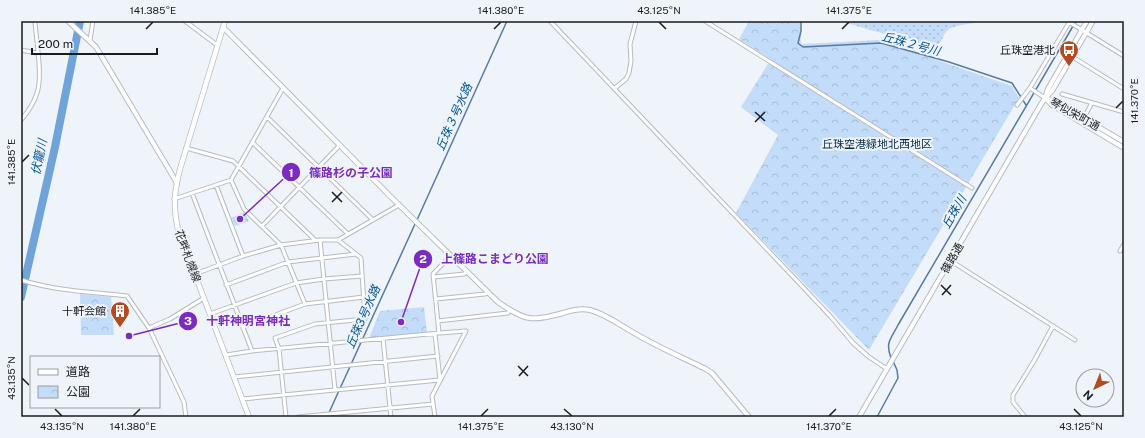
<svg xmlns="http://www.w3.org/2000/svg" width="1145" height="438" font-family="'Public Sans','Noto Sans JP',sans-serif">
  <defs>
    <pattern id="grass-dots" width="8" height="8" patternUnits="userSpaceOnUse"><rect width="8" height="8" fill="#c3dcf9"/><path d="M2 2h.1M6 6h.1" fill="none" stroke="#a7bcd5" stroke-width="1.8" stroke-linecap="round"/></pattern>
    <pattern id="park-crowns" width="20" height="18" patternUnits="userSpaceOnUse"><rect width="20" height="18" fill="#c3dcf9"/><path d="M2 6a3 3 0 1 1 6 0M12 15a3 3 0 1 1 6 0" fill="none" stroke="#a7bcd5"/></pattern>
  </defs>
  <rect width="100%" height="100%" fill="#eff4fb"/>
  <path fill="url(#grass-dots)" d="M 839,21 L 981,21 C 973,24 953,25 948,30 C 940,37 945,44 931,47 Z"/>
  <path fill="url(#park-crowns)" d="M 749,21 L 800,21 L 801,44 L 879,40 L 1012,86 L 1019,98 L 869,350 L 736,213 L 778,135 L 741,107 L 771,59 L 739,39 Z
    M 244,212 L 249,221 L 235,226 L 231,218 Z
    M 80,294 L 111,297 L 114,335 L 81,335 Z
    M 424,307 L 427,333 L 369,338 L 380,311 Z"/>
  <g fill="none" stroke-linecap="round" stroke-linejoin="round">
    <path stroke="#567aa2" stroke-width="1.5" d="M 801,21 L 801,31 L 798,43 L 799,44 L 803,47 L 881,43 L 949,62 L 1012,83 L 1026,105
      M 417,220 L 507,21
      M 891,358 C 885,342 891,339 898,325 L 1076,21
      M 327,417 L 415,224
      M 877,417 L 898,378 L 897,370 L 893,361"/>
    <path stroke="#70a3da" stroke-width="8" d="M 21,297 L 55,147 L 80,21"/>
    <g stroke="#b6bbc1" stroke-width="5">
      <path id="minor" d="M 185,21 L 217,45
        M 550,21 L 800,284 L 831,317 L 853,343 L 869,357 L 887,369
        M 705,21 L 972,188
        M 1069,22 L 1124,56
        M 90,40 L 93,21
        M 21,50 L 37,53
        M 1068,54 L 1124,89
        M 615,88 L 626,79 L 629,73 L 631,61 L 630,44 L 636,21
        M 1062,94 L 1124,112
        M 1045,98 L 1030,88 L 1070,21
        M 1017,105 L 1030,88
        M 267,117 L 373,220
        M 1083,119 L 1092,103
        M 21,120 C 28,112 34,103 37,93 C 43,76 36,40 35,21
        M 252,142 L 348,234
        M 186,148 L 233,161 L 315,240
        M 231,180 L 244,209 L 281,245 L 305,304
        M 216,185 L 243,256
        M 192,193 L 252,351
        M 174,199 L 231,180 L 283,88
        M 262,226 L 340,145
        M 320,240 L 335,390
        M 1120,251 L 1124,244
        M 951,261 L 1075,340
        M 195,274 L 243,256 L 281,245 L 320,240 L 338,240 L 399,205
        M 434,277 L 464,274 L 467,271
        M 21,280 C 56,291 91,292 127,296 L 149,328 L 170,319 L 204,298
        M 226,285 L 288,262 L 356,254
        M 436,299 L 485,294 L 488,292
        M 210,314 L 296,283 L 324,279 L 362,276
        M 438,321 L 508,313 L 510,310
        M 243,327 L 305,304 L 364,297
        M 149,328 L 184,402 L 186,417
        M 383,339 L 391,417
        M 226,355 L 252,351 L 439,333
        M 234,377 L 438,356
        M 242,399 L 440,380 L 435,334
        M 286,417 L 279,349 L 275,338 L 315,324 L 365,319 L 361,258 L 338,240
        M 298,417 L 433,404
        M 435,417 L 432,396 L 466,331 L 439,333 L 433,274 L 451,255
        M 1025,417 L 1013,402 L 1013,395 L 1034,361 L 1053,326"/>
    </g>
    <g stroke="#b6bbc1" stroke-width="6">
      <path id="tertiary" d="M 68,21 L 96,47 L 177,183
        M 223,27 L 392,198 L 498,302 C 525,321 532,322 563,313 C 572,310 581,308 590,310 C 606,314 621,326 636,334 C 658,347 681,357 704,368 L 712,373 L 749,417
        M 1045,98 L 1052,105 L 1124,148
        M 1045,98 L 1054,101 L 1124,142
        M 1045,98 L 1048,89 L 1087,21
        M 859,417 L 1040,106 L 1045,98 L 1052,91 L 1093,21"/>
    </g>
    <g stroke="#b6bbc1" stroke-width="6">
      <path id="secondary" d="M 225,21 L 180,169 C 174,193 173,206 178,230 L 249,417"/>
    </g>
    <use href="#minor" stroke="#fff" stroke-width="3"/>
    <use href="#tertiary" stroke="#fff" stroke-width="4"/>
    <use href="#secondary" stroke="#fff" stroke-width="4.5"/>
  </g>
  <path fill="none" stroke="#191b1e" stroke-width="1.5" d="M 659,22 L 666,29M 146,29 L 153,22M 494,29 L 501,22M 842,29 L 849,22M 1116,108 L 1123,101M 755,112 L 765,121M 755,122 L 765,112M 22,162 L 29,155M 332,192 L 342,202M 332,202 L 342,192M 941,285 L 951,295M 942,295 L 951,285M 518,366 L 528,376M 519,376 L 528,366M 22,378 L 29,385M 55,409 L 62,416M 564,409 L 572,416M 1074,409 L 1081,416M 133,416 L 140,409M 481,416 L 488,409M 829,416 L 836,409"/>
  <defs>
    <g id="bus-pin" transform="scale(1)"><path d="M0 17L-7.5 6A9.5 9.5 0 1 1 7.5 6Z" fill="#b14b20" stroke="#eff4fb"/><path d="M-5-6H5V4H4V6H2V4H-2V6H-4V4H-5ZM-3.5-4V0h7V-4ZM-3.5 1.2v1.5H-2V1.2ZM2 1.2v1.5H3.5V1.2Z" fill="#fff"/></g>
    <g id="building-pin" transform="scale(1)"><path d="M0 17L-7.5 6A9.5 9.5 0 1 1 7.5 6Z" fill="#b14b20" stroke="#eff4fb"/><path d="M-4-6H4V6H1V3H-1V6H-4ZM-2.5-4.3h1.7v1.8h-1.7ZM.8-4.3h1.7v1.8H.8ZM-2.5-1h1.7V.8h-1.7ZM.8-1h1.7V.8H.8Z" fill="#fff"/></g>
  </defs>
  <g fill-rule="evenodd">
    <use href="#bus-pin" x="1069" y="50"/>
    <use href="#building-pin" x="120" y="311"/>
  </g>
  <g text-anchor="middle" stroke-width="4" stroke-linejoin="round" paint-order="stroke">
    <g font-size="11" fill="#191b1e" stroke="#eff4fb" text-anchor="end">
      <text x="1055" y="54">丘珠空港北</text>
      <text x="106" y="315">十軒会館</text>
    </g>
    <g font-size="11" fill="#191b1e" stroke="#eff4fb">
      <text transform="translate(1075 114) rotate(29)" y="4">琴似栄町通</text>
      <text transform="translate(188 256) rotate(70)" y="4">花畔札幌線</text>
      <text transform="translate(952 258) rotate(-60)" y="4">篠路通</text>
    </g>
    <g font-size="11" fill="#062c4f" stroke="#eff4fb">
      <text x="877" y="148">丘珠空港緑地北西地区</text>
    </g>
    <g font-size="12" font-style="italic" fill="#005395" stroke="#eff4fb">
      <text transform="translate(911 44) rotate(15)" y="4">丘珠２号川</text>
      <text transform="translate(454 117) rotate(-66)" y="4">丘珠３号水路</text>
      <text transform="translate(39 157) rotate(-78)" y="4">伏籠川</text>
      <text transform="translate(954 212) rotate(-60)" y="4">丘珠川</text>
      <text transform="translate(363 317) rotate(-66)" y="4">丘珠3号水路</text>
    </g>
  </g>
  <path fill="none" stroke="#7b2cbf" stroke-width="1.5" d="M240 219L291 172M401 322L423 259M129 336L188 321"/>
  <g fill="#7b2cbf" stroke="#eff4fb" stroke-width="1.5">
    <circle cx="240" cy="219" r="4"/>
    <circle cx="401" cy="322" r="4"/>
    <circle cx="129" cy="336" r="4"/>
    <circle cx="291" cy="172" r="10"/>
    <circle cx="423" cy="259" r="10"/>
    <circle cx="188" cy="321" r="10"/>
  </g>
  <g font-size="12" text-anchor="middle" font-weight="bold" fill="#fff">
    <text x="291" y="177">1</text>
    <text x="423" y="263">2</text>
    <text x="188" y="325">3</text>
  </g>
  <g font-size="12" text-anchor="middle" font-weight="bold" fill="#7b2cbf" stroke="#eff4fb" stroke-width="4" stroke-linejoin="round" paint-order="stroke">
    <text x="351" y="177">篠路杉の子公園</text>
    <text x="495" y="263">上篠路こまどり公園</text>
    <text x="248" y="325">十軒神明宮神社</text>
  </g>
  <rect width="1145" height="438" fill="none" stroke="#eff4fb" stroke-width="44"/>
  <rect x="30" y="356" width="130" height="52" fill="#eff4fb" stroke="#999da3"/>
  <rect x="38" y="369" width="20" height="6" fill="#ffffff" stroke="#999da3"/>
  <text x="66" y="376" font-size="12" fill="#191b1e">道路</text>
  <rect x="38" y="386" width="20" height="12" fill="url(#park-crowns)" stroke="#999da3"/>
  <text x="66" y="396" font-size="12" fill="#191b1e">公園</text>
  <g transform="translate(1095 388) rotate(223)"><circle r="19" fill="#eff4fb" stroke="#999da3"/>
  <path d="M0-3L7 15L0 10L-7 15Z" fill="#b14b20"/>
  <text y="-6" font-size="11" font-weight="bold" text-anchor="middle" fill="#191b1e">N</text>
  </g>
  <path d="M32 48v6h125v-6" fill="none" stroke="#191b1e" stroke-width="2"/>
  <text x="38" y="48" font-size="12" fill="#191b1e" stroke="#eff4fb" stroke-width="3" paint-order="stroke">200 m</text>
  <rect x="22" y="22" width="1101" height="394" fill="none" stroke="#191b1e" stroke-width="1.5"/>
  <g font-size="10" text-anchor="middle" fill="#191b1e">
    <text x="153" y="14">141.385°E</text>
    <text x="501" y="14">141.380°E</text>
    <text x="659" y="14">43.125°N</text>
    <text x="849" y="14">141.375°E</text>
    <text transform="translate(1134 101) rotate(-90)" y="4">141.370°E</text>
    <text transform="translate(11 162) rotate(-90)" y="4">141.385°E</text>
    <text transform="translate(11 378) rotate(-90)" y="4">43.135°N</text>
    <text x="62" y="430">43.135°N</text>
    <text x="133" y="430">141.380°E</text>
    <text x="481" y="430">141.375°E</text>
    <text x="572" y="430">43.130°N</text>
    <text x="829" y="430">141.370°E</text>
    <text x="1081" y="430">43.125°N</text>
  </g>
</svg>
